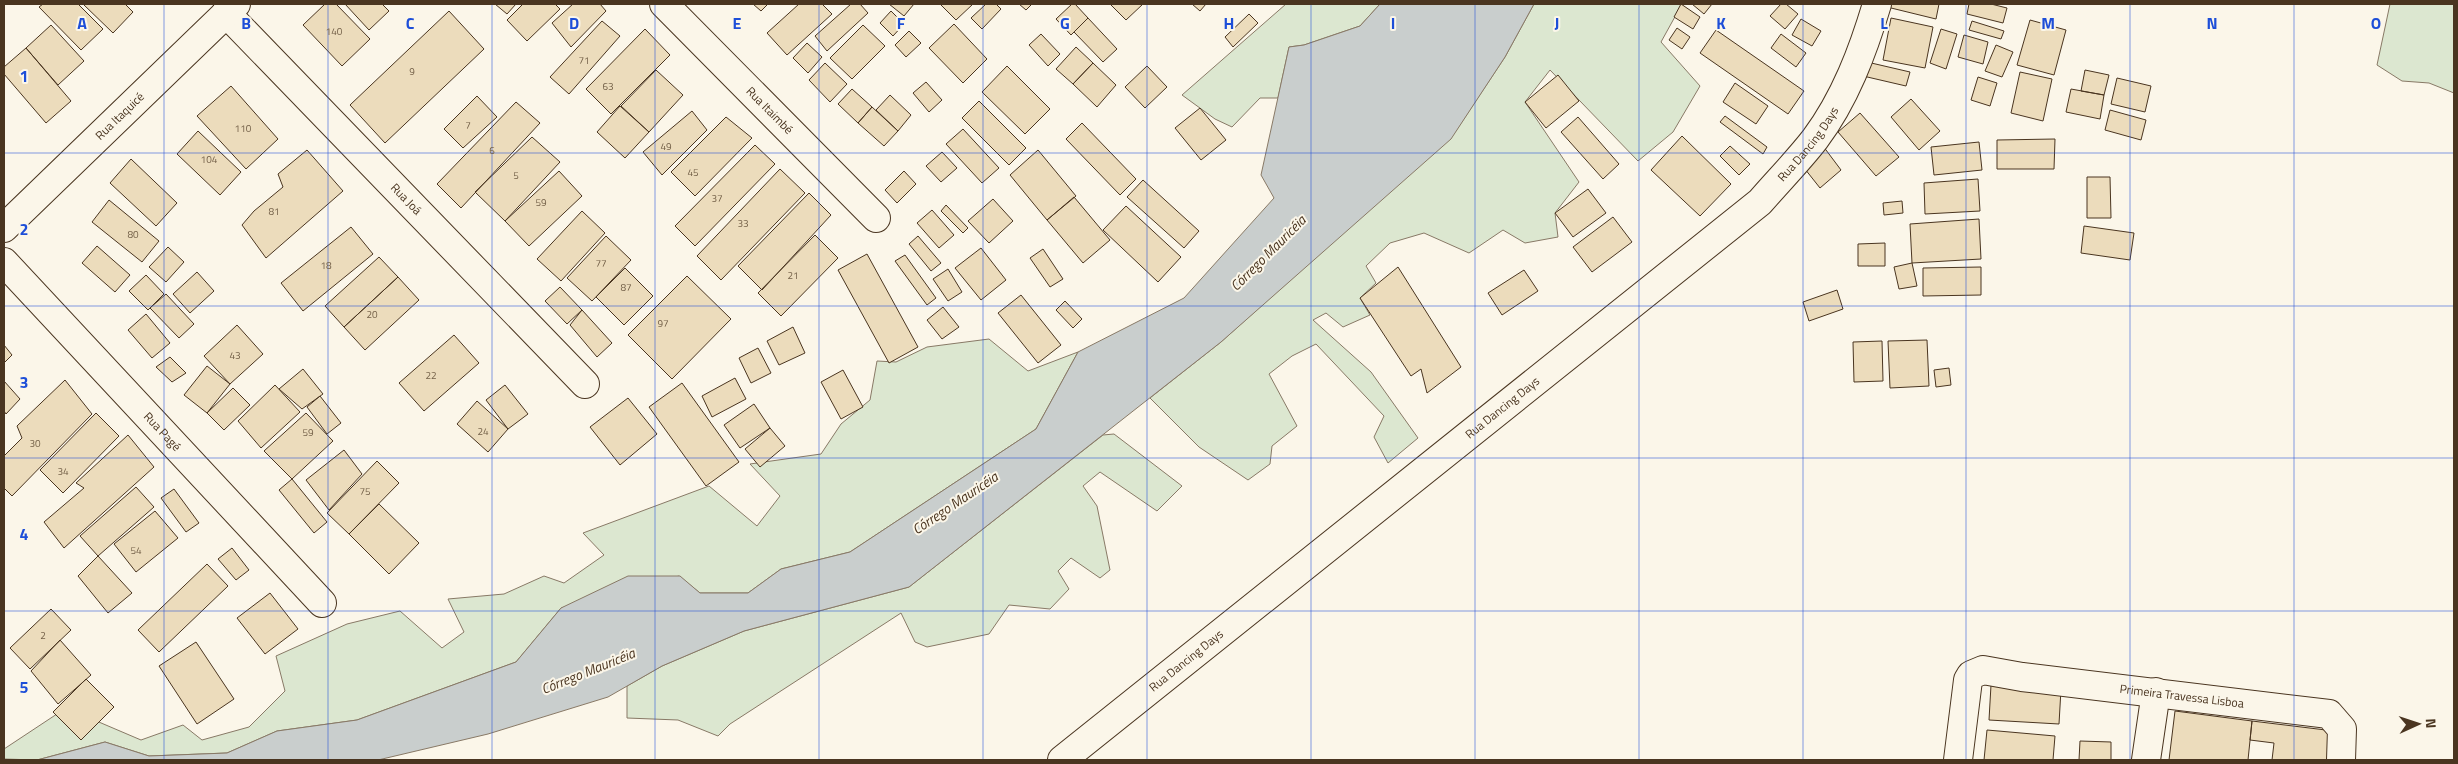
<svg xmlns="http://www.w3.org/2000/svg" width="2458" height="764" font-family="'Titillium Web',sans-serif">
  <rect width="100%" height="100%" fill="#fbf6e9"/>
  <path fill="#dce7d0" stroke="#887966" d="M 1286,4 L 1380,4 L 1360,26 L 1304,45 L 1289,47 L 1278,98 L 1260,98 L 1232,127 L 1215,119 L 1182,95 Z
    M 1534,4 L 1682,4 L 1661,42 L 1700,86 L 1673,132 L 1638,161 L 1550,70 L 1525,102 L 1579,182 L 1555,213 L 1558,237 L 1525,243 L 1503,230 L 1469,253 L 1424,233 L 1390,243 L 1366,266 L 1376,283 L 1360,298 L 1370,315 L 1343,327 L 1326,313 L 1313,320 L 1371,372 L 1418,438 L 1388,463 L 1374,437 L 1384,416 L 1316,344 L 1292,356 L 1269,374 L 1297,426 L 1272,446 L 1270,464 L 1248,480 L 1199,447 L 1150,398 L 1221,342 L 1455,132 L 1505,57 Z
    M 2390,4 L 2454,4 L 2454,93 L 2429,83 L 2402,81 L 2377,65 Z
    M 989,339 L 1028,371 L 1078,352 L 1036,429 L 850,552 L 781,569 L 748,593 L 700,593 L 679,576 L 561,608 L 516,662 L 357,720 L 277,731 L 227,753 L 149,756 L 105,742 L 37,760 L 4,759 L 4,749 L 66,708 L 141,740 L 183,725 L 202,740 L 249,727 L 285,691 L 276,656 L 347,624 L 400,611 L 442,648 L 464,632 L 448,599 L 504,594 L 544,576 L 564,583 L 604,555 L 583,533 L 709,486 L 757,526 L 780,496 L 750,464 L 821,454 L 841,424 L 870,400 L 877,361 L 896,362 L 927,347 Z
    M 1114,434 L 1182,486 L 1157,511 L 1100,472 L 1083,486 L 1097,506 L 1110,570 L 1100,578 L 1071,558 L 1058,571 L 1069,589 L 1050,609 L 1009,605 L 989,634 L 927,647 L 915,642 L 901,613 L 730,724 L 718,736 L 678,720 L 627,718 L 627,686 L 662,666 L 744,631 L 909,587 L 1103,435 Z"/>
  <path fill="#c9cecd" stroke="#887966" d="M 1380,4 L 1534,4 L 1505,57 L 1451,139 L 1221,342 L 909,587 L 744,631 L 662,666 L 608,697 L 488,734 L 378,760 L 37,760 L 105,742 L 149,756 L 227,753 L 277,731 L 357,720 L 516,662 L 561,608 L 628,576 L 680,576 L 700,593 L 748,593 L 781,569 L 850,552 L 1036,429 L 1078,352 L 1184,298 L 1274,198 L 1261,175 L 1289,47 L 1304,45 L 1360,26 Z"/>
  <path fill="#ecdcbc" stroke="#4a3520" d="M 43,4 L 78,4 L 103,29 L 81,50 L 39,7 Z
    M 83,4 L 125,4 L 133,12 L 113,33 Z
    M 325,4 L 336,4 L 370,39 L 342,66 L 303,25 Z
    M 345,4 L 382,4 L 389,11 L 369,30 Z
    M 495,4 L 516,4 L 507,14 Z
    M 523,4 L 555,4 L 560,9 L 527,41 L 507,20 Z
    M 573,4 L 600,4 L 606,11 L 571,47 L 552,23 Z
    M 753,4 L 768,4 L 761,11 Z
    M 799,4 L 822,4 L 832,14 L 787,55 L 767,33 Z
    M 851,4 L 860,4 L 868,13 L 827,51 L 815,36 Z
    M 889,4 L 914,4 L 904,16 Z
    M 940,4 L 973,4 L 956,20 Z
    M 986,4 L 996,4 L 1001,9 L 982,29 L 971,18 Z
    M 1019,4 L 1032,4 L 1026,10 Z
    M 1072,4 L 1075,4 L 1088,18 L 1071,35 L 1056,19 Z
    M 1110,4 L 1143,4 L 1126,20 Z
    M 1192,4 L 1206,4 L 1200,11 Z
    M 1681,4 L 1700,17 L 1693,29 L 1674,17 Z
    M 1692,4 L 1712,4 L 1704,14 Z
    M 1781,4 L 1786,4 L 1798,14 L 1785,29 L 1770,16 Z
    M 1888,4 L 1939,4 L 1936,19 L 1887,7 Z
    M 1969,4 L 1991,4 L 2007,8 L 2003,23 L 1967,14 Z
    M 449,11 L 484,49 L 385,143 L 350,105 Z
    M 891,11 L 904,24 L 893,36 L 880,23 Z
    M 1249,14 L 1258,23 L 1233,47 L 1225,37 Z
    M 1088,18 L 1117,49 L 1103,62 L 1074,32 Z
    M 1891,18 L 1933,27 L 1925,68 L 1883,60 Z
    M 1801,19 L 1821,31 L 1812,46 L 1792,35 Z
    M 2030,20 L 2066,30 L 2054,75 L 2017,65 Z
    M 602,21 L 620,36 L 569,94 L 550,77 Z
    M 1972,21 L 2004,31 L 2001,39 L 1969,30 Z
    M 954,24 L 987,59 L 963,83 L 929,48 Z
    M 51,25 L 84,61 L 58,85 L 26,48 Z
    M 863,25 L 885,46 L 852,79 L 830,58 Z
    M 1677,28 L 1690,37 L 1682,49 L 1669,40 Z
    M 645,29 L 670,55 L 611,114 L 586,89 Z
    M 1941,29 L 1957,34 L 1946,69 L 1930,63 Z
    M 1716,30 L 1804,91 L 1788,114 L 1700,53 Z
    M 909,31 L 921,43 L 906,57 L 895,45 Z
    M 1041,34 L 1060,54 L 1048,66 L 1029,45 Z
    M 1781,34 L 1806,53 L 1796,67 L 1771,48 Z
    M 1964,35 L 1988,42 L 1983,64 L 1958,57 Z
    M 807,43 L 822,57 L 808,73 L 793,58 Z
    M 1996,45 L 2013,52 L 2002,77 L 1985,71 Z
    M 1076,47 L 1093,63 L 1073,84 L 1056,69 Z
    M 26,48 L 71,101 L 46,123 L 4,74 L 4,67 Z
    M 1867,62 L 1910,72 L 1906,86 L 1863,76 Z
    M 825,63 L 847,84 L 830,102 L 809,80 Z
    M 1093,63 L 1116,85 L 1097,107 L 1073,84 Z
    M 1007,66 L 1050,109 L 1025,134 L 982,92 Z
    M 1147,66 L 1167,87 L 1145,108 L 1125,87 Z
    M 656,70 L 683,95 L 649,132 L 621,106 Z
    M 2085,70 L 2109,75 L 2104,95 L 2081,91 Z
    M 2020,72 L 2052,79 L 2043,121 L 2011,113 Z
    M 1558,75 L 1579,101 L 1546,128 L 1525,102 Z
    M 1978,77 L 1997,83 L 1990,106 L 1971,100 Z
    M 2117,78 L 2151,86 L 2145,112 L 2111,104 Z
    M 926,82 L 942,100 L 929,112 L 913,93 Z
    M 1735,83 L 1768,106 L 1756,124 L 1723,102 Z
    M 231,86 L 278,139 L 246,169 L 197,116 Z
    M 852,89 L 872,107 L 858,123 L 838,104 Z
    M 2071,89 L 2104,95 L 2100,119 L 2066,112 Z
    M 890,95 L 911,115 L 898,131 L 876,110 Z
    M 477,96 L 497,117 L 463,148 L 444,129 Z
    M 1911,99 L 1940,131 L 1919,150 L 1891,117 Z
    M 979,101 L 1026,148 L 1009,165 L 962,118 Z
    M 516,102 L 540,123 L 461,208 L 437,184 Z
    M 620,106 L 649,132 L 625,158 L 597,132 Z
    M 872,107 L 898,131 L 884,146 L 858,123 Z
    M 1200,108 L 1226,140 L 1201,160 L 1175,128 Z
    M 2110,110 L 2146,120 L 2141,140 L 2105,130 Z
    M 692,111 L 707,130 L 662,175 L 643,152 Z
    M 1860,113 L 1899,157 L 1876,176 L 1838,132 Z
    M 1725,116 L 1767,147 L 1763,154 L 1720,122 Z
    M 726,117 L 752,138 L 695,196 L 671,172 Z
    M 1578,117 L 1619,164 L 1603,179 L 1561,132 Z
    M 1082,123 L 1136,179 L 1120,195 L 1066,139 Z
    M 963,129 L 999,168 L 982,183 L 946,144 Z
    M 198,131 L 241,172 L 220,195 L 177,154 Z
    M 1682,136 L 1731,184 L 1700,216 L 1651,170 Z
    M 532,137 L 560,162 L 505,221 L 475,192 Z
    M 2055,139 L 2054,169 L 1997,169 L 1997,140 Z
    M 1979,142 L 1982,170 L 1934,175 L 1931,147 Z
    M 755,145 L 775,164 L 695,246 L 675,226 Z
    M 1730,146 L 1750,164 L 1739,175 L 1720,156 Z
    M 1823,146 L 1841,170 L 1820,188 L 1801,164 Z
    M 307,150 L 343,191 L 266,258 L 242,225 L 254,211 L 283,187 L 278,174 Z
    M 1038,150 L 1076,196 L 1047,220 L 1010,175 Z
    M 942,152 L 957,168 L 941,182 L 926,166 Z
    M 131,159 L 177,203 L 156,226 L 110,183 Z
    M 780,169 L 805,193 L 721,280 L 697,256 Z
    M 559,171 L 582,196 L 529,246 L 505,221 Z
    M 904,171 L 916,184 L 897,203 L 885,190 Z
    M 2087,177 L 2110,177 L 2111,218 L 2087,218 Z
    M 1978,179 L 1980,211 L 1925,214 L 1924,183 Z
    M 1143,180 L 1199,231 L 1184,248 L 1127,197 Z
    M 1588,189 L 1606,213 L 1573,237 L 1555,213 Z
    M 809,193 L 831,215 L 762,290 L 738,266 Z
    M 1074,197 L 1110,240 L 1083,263 L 1047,220 Z
    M 993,199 L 1013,221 L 989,243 L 968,221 Z
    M 109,200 L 159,241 L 142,262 L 92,222 Z
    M 1902,201 L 1903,213 L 1884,215 L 1883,203 Z
    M 946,205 L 968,228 L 963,233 L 941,211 Z
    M 1126,206 L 1181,257 L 1158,282 L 1103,230 Z
    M 932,210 L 954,235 L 939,248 L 917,223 Z
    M 582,211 L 605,233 L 561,281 L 537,259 Z
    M 1613,217 L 1632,242 L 1592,272 L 1573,247 Z
    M 1979,219 L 1981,259 L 1912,263 L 1910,224 Z
    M 2084,226 L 2134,233 L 2130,260 L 2081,253 Z
    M 351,227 L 373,254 L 303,311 L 281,283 Z
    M 815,235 L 838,258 L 781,316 L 758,293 Z
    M 606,236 L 631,260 L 592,301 L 567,278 Z
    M 918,236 L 941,263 L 931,271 L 909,244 Z
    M 1885,243 L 1885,266 L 1858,266 L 1858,244 Z
    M 97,246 L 130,275 L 115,292 L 82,263 Z
    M 168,247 L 184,262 L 166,282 L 149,267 Z
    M 981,248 L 1006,280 L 981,300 L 955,268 Z
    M 1043,249 L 1063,279 L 1050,287 L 1030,258 Z
    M 867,254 L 918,347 L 889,363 L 838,270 Z
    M 905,255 L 936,298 L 927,305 L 895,261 Z
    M 379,257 L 398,277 L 344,327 L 325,306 Z
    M 1912,263 L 1917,286 L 1899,289 L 1894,267 Z
    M 1398,267 L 1461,367 L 1427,393 L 1421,369 L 1411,376 L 1360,298 Z
    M 1981,267 L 1981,295 L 1923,296 L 1923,268 Z
    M 625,268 L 653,296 L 624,325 L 596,297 Z
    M 948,269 L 962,292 L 948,301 L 933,279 Z
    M 1524,270 L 1538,291 L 1502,315 L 1488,293 Z
    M 197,272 L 214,291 L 190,313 L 173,294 Z
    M 146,275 L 164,294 L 148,310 L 129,291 Z
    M 687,276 L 731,319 L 672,379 L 628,335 Z
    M 398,277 L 419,300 L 365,350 L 344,327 Z
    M 560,287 L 582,310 L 567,324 L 545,301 Z
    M 1837,290 L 1843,309 L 1809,321 L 1803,302 Z
    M 166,294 L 194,324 L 179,338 L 150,308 Z
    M 1021,295 L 1061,345 L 1038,363 L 998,313 Z
    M 1065,301 L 1082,319 L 1073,328 L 1056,310 Z
    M 943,307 L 959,327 L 942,339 L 927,320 Z
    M 582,310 L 612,343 L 597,357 L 570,325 Z
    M 146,314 L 170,343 L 152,358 L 128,330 Z
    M 237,325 L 263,354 L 230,384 L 204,356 Z
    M 793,327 L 805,353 L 779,365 L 767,341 Z
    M 454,335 L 479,363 L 424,411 L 399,383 Z
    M 1927,340 L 1929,386 L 1890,388 L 1888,341 Z
    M 1882,341 L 1883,381 L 1854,382 L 1853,342 Z
    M 4,345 L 12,355 L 4,363 Z
    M 758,348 L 771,373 L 751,383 L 739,358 Z
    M 170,357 L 186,373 L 172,382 L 156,367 Z
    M 207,366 L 230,384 L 207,413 L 184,395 Z
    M 1949,368 L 1951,385 L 1936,387 L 1934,370 Z
    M 303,369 L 323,394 L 302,409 L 279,389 Z
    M 843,370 L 863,407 L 841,419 L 821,382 Z
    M 735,378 L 746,399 L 712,417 L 702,396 Z
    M 65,380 L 92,414 L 12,496 L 4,488 L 4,456 L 22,438 L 17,426 Z
    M 4,381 L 20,399 L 6,414 L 4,411 Z
    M 682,383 L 739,462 L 706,486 L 649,407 Z
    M 275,385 L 300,412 L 261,448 L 238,421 Z
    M 505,385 L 528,414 L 508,429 L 486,400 Z
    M 233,388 L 250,405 L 224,430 L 207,413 Z
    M 320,396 L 341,423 L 327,434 L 307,407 Z
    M 628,398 L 657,434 L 620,465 L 590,427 Z
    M 477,401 L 508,429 L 488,452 L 457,424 Z
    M 754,404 L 770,428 L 740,448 L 724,425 Z
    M 96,413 L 119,436 L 63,493 L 40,470 Z
    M 306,413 L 333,441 L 292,479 L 264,451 Z
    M 770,428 L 785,446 L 760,467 L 745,449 Z
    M 128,435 L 154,467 L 64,548 L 44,522 L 84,488 L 76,483 Z
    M 344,450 L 362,474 L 329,510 L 306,480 Z
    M 377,461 L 399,483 L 349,534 L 327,513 Z
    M 292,479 L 327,522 L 314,533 L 279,490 Z
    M 136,487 L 154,507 L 98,556 L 80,536 Z
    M 174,489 L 199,523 L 186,532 L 161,498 Z
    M 379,504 L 419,543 L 389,574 L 349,534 Z
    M 155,511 L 178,538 L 136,572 L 114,544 Z
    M 232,548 L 249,570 L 236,580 L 218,559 Z
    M 98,556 L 132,593 L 108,613 L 78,576 Z
    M 207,564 L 228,586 L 159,652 L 138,630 Z
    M 270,593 L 298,629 L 265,654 L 237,618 Z
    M 51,609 L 71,630 L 30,669 L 10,648 Z
    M 60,640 L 91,675 L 58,704 L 31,671 Z
    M 196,642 L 234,699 L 197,724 L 159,666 Z
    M 86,679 L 114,707 L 81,740 L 53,712 Z
    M 1991,685 L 2061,689 L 2059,724 L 1989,720 Z
    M 2175,711 L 2252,721 L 2248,760 L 2169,760 Z
    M 2252,721 L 2334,731 L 2330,760 L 2272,760 L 2274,743 L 2250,740 Z
    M 1987,730 L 2055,736 L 2053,760 L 1984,760 Z
    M 2080,741 L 2111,742 L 2111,760 L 2079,760 Z"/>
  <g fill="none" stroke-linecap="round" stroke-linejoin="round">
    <g stroke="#4a3520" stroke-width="30">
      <g id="minor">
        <path id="s1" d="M 664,4 L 876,218"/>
        <path id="s2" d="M 226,13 L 585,384"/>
        <path id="s3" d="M 4,228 L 236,4"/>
        <path id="s4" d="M 4,262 L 322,603"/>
        <path id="s5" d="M 1062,760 L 1760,202 C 1778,181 1798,161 1815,139 C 1845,99 1863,51 1877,4"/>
        <path id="s6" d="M 1958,760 L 1968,680 L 1971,675 L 1983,670 L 2022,677 L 2329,714 L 2342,729 L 2341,760"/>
        <path d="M 2146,760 L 2156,692"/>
      </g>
    </g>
    <use href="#minor" stroke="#fbf6e9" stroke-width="28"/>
  </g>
  <path fill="none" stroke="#1d4ed8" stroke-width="1" stroke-opacity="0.55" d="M 164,4 L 164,760M 328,4 L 328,760M 492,4 L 492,760M 655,4 L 655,760M 819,4 L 819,760M 983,4 L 983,760M 1147,4 L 1147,760M 1311,4 L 1311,760M 1475,4 L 1475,760M 1639,4 L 1639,760M 1803,4 L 1803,760M 1966,4 L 1966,760M 2130,4 L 2130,760M 2294,4 L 2294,760M 4,153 L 2454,153M 4,306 L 2454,306M 4,458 L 2454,458M 4,611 L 2454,611"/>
  <g text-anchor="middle" stroke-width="4" stroke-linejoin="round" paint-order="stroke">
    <g font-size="10" fill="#725f47">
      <text x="334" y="35">140</text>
      <text x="584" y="64">71</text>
      <text x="412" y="75">9</text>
      <text x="608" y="90">63</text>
      <text x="468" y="129">7</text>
      <text x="243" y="132">110</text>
      <text x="666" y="150">49</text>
      <text x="492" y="154">6</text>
      <text x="209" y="163">104</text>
      <text x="693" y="176">45</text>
      <text x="516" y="179">5</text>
      <text x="717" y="202">37</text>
      <text x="541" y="206">59</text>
      <text x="274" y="215">81</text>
      <text x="743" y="227">33</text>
      <text x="133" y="238">80</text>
      <text x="601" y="267">77</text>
      <text x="326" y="269">18</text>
      <text x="793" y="279">21</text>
      <text x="626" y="291">87</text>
      <text x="372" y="318">20</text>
      <text x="663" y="327">97</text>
      <text x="235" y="359">43</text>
      <text x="431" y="379">22</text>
      <text x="483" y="435">24</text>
      <text x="308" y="436">59</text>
      <text x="35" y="447">30</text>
      <text x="63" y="475">34</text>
      <text x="365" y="495">75</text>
      <text x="136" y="554">54</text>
      <text x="43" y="639">2</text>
    </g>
    <g font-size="12" fill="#4a3520" stroke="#fbf6e9">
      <text dy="4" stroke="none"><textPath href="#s1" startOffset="150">Rua Itaimbé</textPath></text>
      <text dy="4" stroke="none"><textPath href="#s3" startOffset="161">Rua Itaquicé</textPath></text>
      <text dy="4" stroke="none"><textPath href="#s5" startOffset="969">Rua Dancing Days</textPath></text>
      <text dy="4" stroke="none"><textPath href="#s2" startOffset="259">Rua Joá</textPath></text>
      <text dy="4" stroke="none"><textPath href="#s5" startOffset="564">Rua Dancing Days</textPath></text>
      <text dy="4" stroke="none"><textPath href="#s4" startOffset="232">Rua Pagé</textPath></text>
      <text dy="4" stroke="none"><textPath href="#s5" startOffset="159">Rua Dancing Days</textPath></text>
      <text dy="4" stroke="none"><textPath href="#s6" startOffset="300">Primeira Travessa Lisboa</textPath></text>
    </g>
    <g font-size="14" font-style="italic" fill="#4a3520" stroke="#fbf6e9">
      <text transform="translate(1268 253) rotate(-45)" y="5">Córrego Mauricéia</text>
      <text transform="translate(955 503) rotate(-34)" y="5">Córrego Mauricéia</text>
      <text transform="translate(588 671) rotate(-22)" y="5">Córrego Mauricéia</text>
    </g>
  </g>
  <g font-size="16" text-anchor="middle" font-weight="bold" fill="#1d4ed8" stroke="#fbf6e9" stroke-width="4" stroke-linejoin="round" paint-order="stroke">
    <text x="82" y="29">A</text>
    <text x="246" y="29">B</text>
    <text x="410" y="29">C</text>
    <text x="574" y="29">D</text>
    <text x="737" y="29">E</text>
    <text x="901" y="29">F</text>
    <text x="1065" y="29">G</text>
    <text x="1229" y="29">H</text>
    <text x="1393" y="29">I</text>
    <text x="1557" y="29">J</text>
    <text x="1721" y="29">K</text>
    <text x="1884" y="29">L</text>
    <text x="2048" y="29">M</text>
    <text x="2212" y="29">N</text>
    <text x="2376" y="29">O</text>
    <text x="24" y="82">1</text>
    <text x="24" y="235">2</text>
    <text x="24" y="388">3</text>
    <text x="24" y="540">4</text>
    <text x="24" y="693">5</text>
  </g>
  <rect width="2458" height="764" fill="none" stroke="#4a3520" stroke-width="10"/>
  <g transform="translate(2418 724) rotate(87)" stroke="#fbf6e9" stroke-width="4" paint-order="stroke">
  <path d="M0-4L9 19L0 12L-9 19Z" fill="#4a3520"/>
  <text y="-8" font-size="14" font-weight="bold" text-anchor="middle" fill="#4a3520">N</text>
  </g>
</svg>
